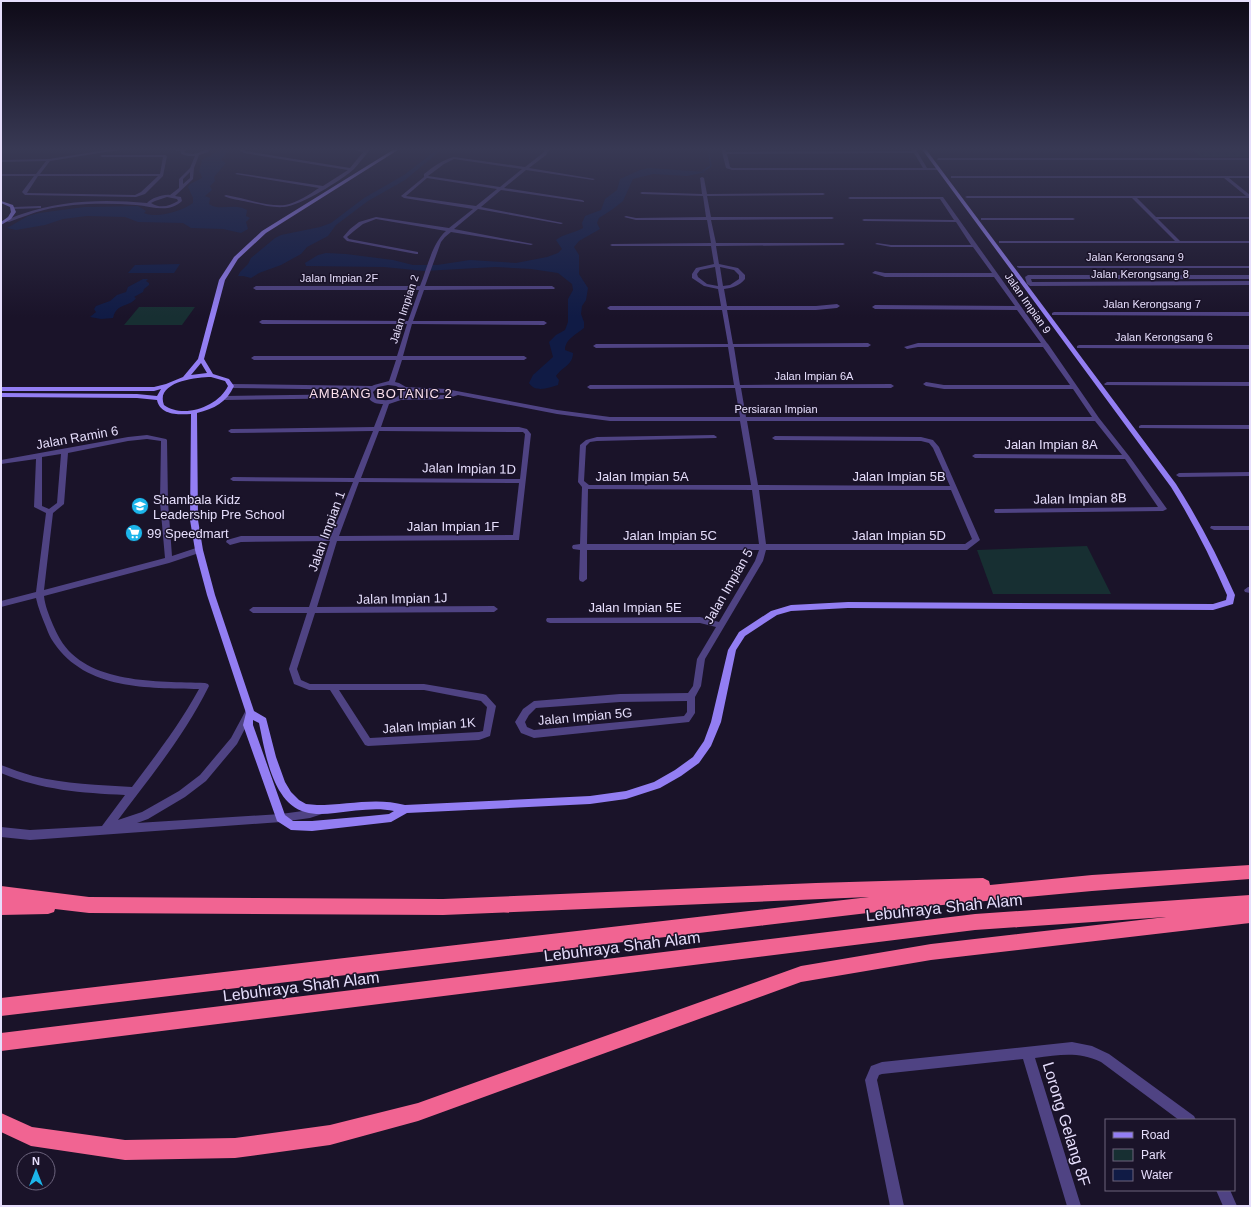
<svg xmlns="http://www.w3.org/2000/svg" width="1251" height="1207" font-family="Helvetica,sans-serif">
  <rect width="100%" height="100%" fill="#1a1329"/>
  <path fill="#172f32" d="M 1190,148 L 1250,148 L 1250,157 L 1201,157 Z
    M 139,307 L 195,307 L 182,325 L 124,325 Z
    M 1087,546 L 1111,594 L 993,594 L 977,550 Z"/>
  <path fill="#101b45" d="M 221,148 L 231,148 L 221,160 L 226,163 L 214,177 L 215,181 L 210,186 L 212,190 L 205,196 L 210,198 L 209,204 C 221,212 235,202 247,210 L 246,216 L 250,218 L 246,222 L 248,229 L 241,233 L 223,229 L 191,228 L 183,223 L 138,222 L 125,217 L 87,216 L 63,219 L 45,225 L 16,230 L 7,228 L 28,216 L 39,213 L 84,207 L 138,206 L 146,211 L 144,213 C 157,219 182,211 193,203 L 193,198 L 188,187 L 190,184 L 202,178 L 201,174 L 199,172 L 202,160 L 219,151 Z
    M 439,148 L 444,148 L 405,180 L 368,201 L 336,225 L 328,236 L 307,247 L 301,254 L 281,265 L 259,273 L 251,278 L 243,276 L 238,276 L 240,272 L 248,264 L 251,258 L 275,238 L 281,235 L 320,227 L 331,223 L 364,198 L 404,175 Z
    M 649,168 L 706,172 L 687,176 L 653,174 L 633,179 L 623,201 L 613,209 L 599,218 L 597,223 L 600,229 L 579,241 L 574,247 L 579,255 L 579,274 L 588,288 L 586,300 L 582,306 L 581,314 L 584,322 L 584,328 C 577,334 565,339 565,350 L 573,353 C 573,365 562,367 556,376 L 559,380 L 558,385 C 549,388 535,393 529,383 L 533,375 L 553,357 L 549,342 L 556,335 L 565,330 L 568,322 L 568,299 L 573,290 L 572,284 L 558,273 L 531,269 L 495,267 L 424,271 L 384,267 L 306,266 L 305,263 L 318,255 L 326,253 L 346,254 L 393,260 L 413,265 L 437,265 L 470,260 L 516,263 L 547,257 L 558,253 L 562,249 L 556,240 C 563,234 574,233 583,228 L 582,223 L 585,216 L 601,210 L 605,199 L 617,190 L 620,179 L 640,170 Z
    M 180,264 L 174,273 L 128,273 L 135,265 Z
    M 143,279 L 148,279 L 146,281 L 149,283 L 149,285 L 144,289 L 143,292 L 134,297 L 136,298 C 129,308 117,302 113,318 L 101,319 L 90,317 L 96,312 L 94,309 L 96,306 L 110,301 L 117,295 L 126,292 L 128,287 Z"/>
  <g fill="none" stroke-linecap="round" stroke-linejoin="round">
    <path stroke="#101b45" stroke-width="1.5" d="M 703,171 L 711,166 L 708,148"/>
    <path fill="#4f4383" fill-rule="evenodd" d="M 119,148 L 139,148 L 105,152 L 50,161 L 40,174 L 160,174 L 163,157 L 102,157 L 100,156 L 102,155 L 165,155 L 167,156 L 163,176 L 145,194 L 136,197 L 25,195 L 22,192 L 34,176 L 1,176 L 1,174 L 36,174 L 46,161 L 1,162 L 1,160 L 49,159 ZM 38,176 L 158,176 L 141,192 L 135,195 L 27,193 Z
      M 152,148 L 189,148 L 184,152 C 191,155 198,154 205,150 L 205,148 L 209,148 L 208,152 L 199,155 L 194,168 L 193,179 L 175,196 L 181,197 L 182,201 C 168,214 152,206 136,205 C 105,203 73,203 44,210 C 32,213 20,218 9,222 L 5,221 C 10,218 16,216 22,214 C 62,200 105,199 147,203 C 152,198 163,194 170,195 L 179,188 L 179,179 L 190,168 L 195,156 L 188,156 L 181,154 L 181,151 ZM 190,172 L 190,178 L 183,184 L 183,179 ZM 167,197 L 177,199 L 178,201 C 170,206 160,209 151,203 L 155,201 Z
      M 242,148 L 246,148 L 245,151 L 350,168 L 363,152 L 345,148 L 365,150 L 368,148 L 373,148 C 365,154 361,162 354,169 C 342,180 300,206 284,207 C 272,208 259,204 248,202 C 240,200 230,199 224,196 L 226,195 C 244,198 268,207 285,205 C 297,203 310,194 319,188 L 235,174 L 237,173 L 323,186 L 348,170 L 244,153 L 240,151 Z
      M 546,148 L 550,148 L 546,155 L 529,168 L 595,179 L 593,180 L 526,170 L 504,188 L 582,200 L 584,201 L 584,202 L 501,190 L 481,207 L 563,223 L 561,224 L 478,209 L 454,229 L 533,244 L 531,245 L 451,232 L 445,237 L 441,242 L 425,286 L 552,286 L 555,288 L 554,289 L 424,290 L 413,321 L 544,321 L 547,323 L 544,325 L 412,324 L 403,356 L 524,356 L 527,358 L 524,360 L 402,360 L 395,382 L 399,383 L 406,387 L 446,389 L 557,410 L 610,417 L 740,417 L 735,388 L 590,389 L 587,387 L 590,385 L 734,385 L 728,347 L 596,348 L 593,346 L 596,344 L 728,344 L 722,310 L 610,310 L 607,308 L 610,306 L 721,306 L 718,289 L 704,286 L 692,278 L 692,274 L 696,268 L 714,264 L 711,246 L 612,246 L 610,245 L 612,244 L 711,243 L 707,220 L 636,220 L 624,217 L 626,216 L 636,218 L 706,217 L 703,196 L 642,194 L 640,193 L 642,192 L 702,194 L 700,178 L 702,177 L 704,178 L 707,194 L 823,193 L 825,194 L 823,195 L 707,196 L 711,217 L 832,217 L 834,218 L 832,219 L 711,220 L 716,243 L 843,243 L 845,244 L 843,245 L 716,246 L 719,264 L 738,268 L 745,275 L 745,279 C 739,286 732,288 724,289 L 727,306 L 816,306 L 837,304 L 840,306 L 837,308 L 816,310 L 727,310 L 733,344 L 868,343 L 871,345 L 868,347 L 734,347 L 740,385 L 891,384 L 894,386 L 891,388 L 741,388 L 746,417 L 1092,417 L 1073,389 L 944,389 L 926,386 L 923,384 L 926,382 L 944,385 L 1070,385 L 1043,347 L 918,347 L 907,349 L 904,347 L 918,343 L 1041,343 L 1017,310 L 875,309 L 872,307 L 875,305 L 1015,306 L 994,277 L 885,277 L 872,273 L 875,271 L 885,273 L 992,273 L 973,247 L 891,247 L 875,244 L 877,243 L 891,245 L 971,245 L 956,222 L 864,221 L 862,220 L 864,219 L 954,220 L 940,199 L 850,199 L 848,198 L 850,197 L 943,197 L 1047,343 L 1048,344 L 1099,418 L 1129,456 L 1167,509 L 1163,511 L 995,513 L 994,511 L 995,509 L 998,509 L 1158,507 L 1125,459 L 975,458 L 972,456 L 975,454 L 1122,455 L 1095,421 L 747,421 L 758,485 L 950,486 L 933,448 L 929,443 L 921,441 L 775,440 L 772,438 L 775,436 L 921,437 L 933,440 L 939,447 L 980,540 L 967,550 L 766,550 L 763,561 L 705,659 L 701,686 L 695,697 L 695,713 L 689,722 L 534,738 L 521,733 L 515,722 L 523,709 L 534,701 L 620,694 L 688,693 L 693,686 L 697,659 L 716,627 L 700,623 L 550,623 L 547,622 L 546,620 L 547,618 L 700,617 L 719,622 L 755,561 L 759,550 L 587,550 L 587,579 L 583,582 L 580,581 L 579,579 L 580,550 L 573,549 L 572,547 L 573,545 L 580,544 L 582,487 L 578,482 L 580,445 L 586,440 L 597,437 L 714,435 L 717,437 L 716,438 L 597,441 L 590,442 L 586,446 L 584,481 L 589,485 L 751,485 L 740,421 L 610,421 L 557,414 L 458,395 L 446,399 L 401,400 L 389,404 L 381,427 L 519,427 L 527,429 L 531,434 L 519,540 L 337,541 L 317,607 L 494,606 L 498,609 L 494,612 L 315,613 L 297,669 L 301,680 L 310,684 L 424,684 L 483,694 L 486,695 L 496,706 L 490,736 L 479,740 L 368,746 L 365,745 L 330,690 L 309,690 L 294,684 L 289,669 L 307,613 L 253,613 L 249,610 L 253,607 L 309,607 L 330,541 L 241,542 L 230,545 L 226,542 L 227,540 L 241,536 L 331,536 L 353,482 L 233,481 L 230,479 L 233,477 L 354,478 L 373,431 L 231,433 L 228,431 L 231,429 L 374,427 L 383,404 C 378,404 371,403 369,398 L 225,400 L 222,398 L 225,396 L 368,394 L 367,392 L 369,390 L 231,388 L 228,386 L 231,384 L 372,386 L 374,385 L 389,381 L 396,360 L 254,360 L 251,358 L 254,356 L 397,356 L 407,324 L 262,324 L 259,322 L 262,320 L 408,321 L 419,290 L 256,290 L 253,288 L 256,286 L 420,286 C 427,269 432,243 446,231 L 376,219 L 363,224 L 354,231 L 347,237 L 349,239 L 418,252 L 418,254 L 416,254 L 347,241 L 343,237 L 350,229 L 359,222 L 376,217 L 449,228 L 473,209 L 404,198 L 401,196 L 424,177 L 424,174 C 433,167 442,160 454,157 L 525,167 L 543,153 ZM 454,159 L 522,169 L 500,187 L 428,176 L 444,164 ZM 427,178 L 497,189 L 476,206 L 406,196 ZM 715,267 L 718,286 L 707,284 L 698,277 L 697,274 L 700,270 ZM 720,267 L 734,270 L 739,275 L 739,279 L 730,285 L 723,286 ZM 388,385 L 396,386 L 400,388 L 402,392 C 395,401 385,402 375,398 L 373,392 L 378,387 ZM 408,391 L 446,393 L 451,394 L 446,395 L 405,396 ZM 379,431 L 523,432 L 525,434 L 520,479 L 361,478 ZM 359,482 L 519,483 L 513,535 L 339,536 ZM 588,489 L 752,490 L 759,544 L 587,544 ZM 759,490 L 951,490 L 972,539 L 965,544 L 766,544 ZM 339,690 L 424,690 L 481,701 L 487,707 L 483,731 L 479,732 L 370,738 ZM 687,701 L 687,712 L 684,716 L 534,730 L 527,727 L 525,722 L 529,715 L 536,708 L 620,702 Z
      M 721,148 L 725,148 L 726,152 L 912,151 L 911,148 L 915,148 L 927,168 L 938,168 L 940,169 L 938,170 L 732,170 L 726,168 ZM 914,153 L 923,168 L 732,168 L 730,167 L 727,154 Z
      M 938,158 L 1250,158 L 1250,160 L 937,160 Z
      M 952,176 L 1250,176 L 1250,178 L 1229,178 L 1250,195 L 1250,198 L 1137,198 L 1156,217 L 1250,217 L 1250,219 L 1158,219 L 1180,241 L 1250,241 L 1250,243 L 999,243 L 999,241 L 1175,241 L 1132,198 L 967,198 L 965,197 L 967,196 L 1246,196 L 1224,178 L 951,178 L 951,176 Z
      M 39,206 L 41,206 L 41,208 L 14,209 L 12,208 L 14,207 Z
      M 983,218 L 1073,218 L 1075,219 L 1073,220 L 981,220 L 981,218 Z
      M 1017,266 L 1250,266 L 1250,268 L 1019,268 L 1017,267 Z
      M 1028,275 L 1250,275 L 1250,279 L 1031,279 L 1032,282 L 1250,281 L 1250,285 L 1030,286 L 1027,284 L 1025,277 Z
      M 1054,312 L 1250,312 L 1250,316 L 1052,315 L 1052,313 Z
      M 1079,345 L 1250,345 L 1250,349 L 1077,348 L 1077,346 Z
      M 1107,382 L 1250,382 L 1250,386 L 1105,385 L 1104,384 Z
      M 1141,425 L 1250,425 L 1250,429 L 1139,428 L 1139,426 Z
      M 147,435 L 166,439 L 167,440 L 168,502 L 172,556 L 199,547 L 203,550 L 202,552 L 169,563 L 44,596 C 45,606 49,615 53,625 C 55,629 57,634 60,639 C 87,685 158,681 205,683 L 208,684 L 209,686 C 184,736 151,776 118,820 L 142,812 L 179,791 L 200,775 L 231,738 L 246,710 L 249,709 L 252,710 L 253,713 L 237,744 L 206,781 L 185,797 L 148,819 L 137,823 L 281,814 L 310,810 L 322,806 L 325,807 L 327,810 L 325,813 L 310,818 L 281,822 L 30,840 L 1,837 L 1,827 L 30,830 L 102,826 L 125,795 C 82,793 41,790 1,773 L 1,765 C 12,769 22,773 33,776 C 65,784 99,785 132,787 C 156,755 180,724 199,689 C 148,688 86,690 54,643 C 50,638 48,632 46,627 C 42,617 38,608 36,598 L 1,607 L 1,601 L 36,592 L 46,513 L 34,507 L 36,459 L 1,464 L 1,460 L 128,437 ZM 147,439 L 161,441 L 160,502 L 165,558 L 44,590 L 53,513 L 64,504 L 68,453 L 128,441 ZM 61,454 L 57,503 L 49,509 L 42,506 L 42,457 Z
      M 1250,472 L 1250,476 L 1179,477 L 1176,475 L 1179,473 Z
      M 1211,526 L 1250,526 L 1250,530 L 1214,530 L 1210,528 Z
      M 1248,587 L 1250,587 L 1250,593 L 1245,592 L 1244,590 Z
      M 1072,1042 L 1092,1046 L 1109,1054 L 1194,1116 L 1196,1120 L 1179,1120 L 1101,1062 C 1077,1051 1060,1055 1035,1058 L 1081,1206 L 1067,1206 L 1023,1059 L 882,1074 L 879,1075 L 877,1080 L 904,1206 L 890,1206 L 865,1080 L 871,1066 L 882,1062 Z
      M 1216,1190 L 1230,1190 L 1237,1206 L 1223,1206 Z"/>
    <path fill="#937ef3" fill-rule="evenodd" d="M 396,148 L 401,148 L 266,233 L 238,259 L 225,280 L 204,359 L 213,374 L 229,379 L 234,386 C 227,402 214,409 197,413 L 198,520 L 203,550 L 215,595 L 254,711 L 266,718 L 276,757 L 285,782 L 291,792 L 299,800 L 306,804 L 317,805 C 347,805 376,797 405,805 L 590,796 L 626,791 L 654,782 L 675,770 L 693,757 L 704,741 L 711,722 L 728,650 L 739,632 L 771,611 L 791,605 L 848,602 L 1213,604 L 1226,600 L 1227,595 C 1211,558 1193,522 1171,487 L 921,148 L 925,148 L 1176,484 C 1199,520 1218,557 1235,595 L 1233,604 L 1213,610 L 848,608 L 791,611 L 777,615 L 745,636 L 736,650 L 721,722 L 711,746 L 699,763 L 681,776 L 660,788 L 626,799 L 590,804 L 407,813 L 391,822 L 312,831 L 291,830 L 277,821 L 276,818 L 243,725 L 246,713 L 207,595 L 195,550 L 190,520 L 191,414 C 178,415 160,415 157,400 L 137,398 L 1,397 L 1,393 L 137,394 L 157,396 L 161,389 L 154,391 L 1,391 L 1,387 L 154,387 L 166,384 L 183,377 L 198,359 L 219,280 L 234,257 L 262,231 ZM 201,363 L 207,373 L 191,375 ZM 211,377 L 225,381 L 228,386 C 218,407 183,419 164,405 C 155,382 196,377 211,377 ZM 253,720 L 259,723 C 265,751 272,803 305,812 C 315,815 325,814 335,813 C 355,811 375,807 394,811 L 389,814 L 369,816 L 312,821 L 293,821 L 285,815 L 253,725 Z
      M 1,201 L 13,205 L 16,212 L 11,219 L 1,225 L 1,222 L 8,217 L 11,212 L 10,207 L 1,203 Z"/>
    <path fill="#f16492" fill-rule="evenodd" d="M 1250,865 L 1250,879 L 1092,891 L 910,908 L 1,1016 L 1,998 L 869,897 L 443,915 L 89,913 L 55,909 L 54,912 L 48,914 L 1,915 L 1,886 L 89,897 L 443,899 L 816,883 L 983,878 L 989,881 L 990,885 L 1092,875 Z
      M 1250,895 L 1250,923 L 931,960 L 801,982 L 418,1121 L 330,1145 L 235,1158 L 125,1160 L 31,1146 L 1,1132 L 1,1113 L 32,1127 L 125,1140 L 235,1138 L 330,1125 L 418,1103 L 801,966 L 931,944 L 1166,917 L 975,930 L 1,1051 L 1,1033 L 975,914 Z"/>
  </g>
  <linearGradient id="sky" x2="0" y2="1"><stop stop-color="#0e0a17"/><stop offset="0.47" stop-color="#383954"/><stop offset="1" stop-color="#383954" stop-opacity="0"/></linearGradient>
  <rect width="1251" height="317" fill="url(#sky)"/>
  <defs>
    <g id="school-disc" transform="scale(0.9)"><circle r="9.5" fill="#1cb5ea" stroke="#1a1329"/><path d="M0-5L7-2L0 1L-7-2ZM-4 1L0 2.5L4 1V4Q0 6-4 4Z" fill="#fff"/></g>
    <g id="supermarket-disc" transform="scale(0.9)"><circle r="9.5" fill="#1cb5ea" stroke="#1a1329"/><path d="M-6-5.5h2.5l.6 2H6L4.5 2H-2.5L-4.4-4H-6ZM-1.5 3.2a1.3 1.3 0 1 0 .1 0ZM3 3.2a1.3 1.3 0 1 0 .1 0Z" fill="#fff"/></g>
  </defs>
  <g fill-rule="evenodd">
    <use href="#school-disc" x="140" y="506"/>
    <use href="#supermarket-disc" x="134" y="533"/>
  </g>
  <g text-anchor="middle" stroke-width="3" stroke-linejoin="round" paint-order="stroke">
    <g font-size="11" fill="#e6defc" stroke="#1a1329">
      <text x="1135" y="261">Jalan Kerongsang 9</text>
      <text x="1140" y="278">Jalan Kerongsang 8</text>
      <text x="339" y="282">Jalan Impian 2F</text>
      <text transform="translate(1028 303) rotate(55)" y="4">Jalan Impian 9</text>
      <text x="1152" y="308">Jalan Kerongsang 7</text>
      <text transform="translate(404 309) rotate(-72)" y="4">Jalan Impian 2</text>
      <text x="1164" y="341">Jalan Kerongsang 6</text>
      <text x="814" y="380">Jalan Impian 6A</text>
      <text x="776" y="413">Persiaran Impian</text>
    </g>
    <g font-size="13" letter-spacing="1" fill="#fce0ed" stroke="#1a1329">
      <text x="381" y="398">AMBANG BOTANIC 2</text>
    </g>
    <g font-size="13" fill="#e6defc" stroke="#1a1329">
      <text transform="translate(77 437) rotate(-10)" y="5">Jalan Ramin 6</text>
      <text x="1051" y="449">Jalan Impian 8A</text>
      <text transform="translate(469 468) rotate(1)" y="5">Jalan Impian 1D</text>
      <text x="642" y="481">Jalan Impian 5A</text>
      <text x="899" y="481">Jalan Impian 5B</text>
      <text transform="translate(1080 498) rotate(-1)" y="5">Jalan Impian 8B</text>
      <text x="453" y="531">Jalan Impian 1F</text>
      <text transform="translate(326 531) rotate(-70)" y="5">Jalan Impian 1</text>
      <text x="670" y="540">Jalan Impian 5C</text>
      <text x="899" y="540">Jalan Impian 5D</text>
      <text transform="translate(728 586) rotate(-60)" y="5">Jalan Impian 5</text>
      <text transform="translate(402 598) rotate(-1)" y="5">Jalan Impian 1J</text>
      <text x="635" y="612">Jalan Impian 5E</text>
      <text transform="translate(585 716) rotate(-5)" y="5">Jalan Impian 5G</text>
      <text transform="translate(429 725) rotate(-4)" y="5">Jalan Impian 1K</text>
    </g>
    <g font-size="13" fill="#e6defc" stroke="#1a1329" text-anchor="start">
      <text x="153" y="504">Shambala Kidz<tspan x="153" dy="15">Leadership Pre School</tspan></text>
      <text x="147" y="538">99 Speedmart</text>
    </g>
    <g font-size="16" fill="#e6defc" stroke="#1a1329">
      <text transform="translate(944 907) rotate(-6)" y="6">Lebuhraya Shah Alam</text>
      <text transform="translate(622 946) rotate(-7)" y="6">Lebuhraya Shah Alam</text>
      <text transform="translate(301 986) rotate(-7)" y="6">Lebuhraya Shah Alam</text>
      <text transform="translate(1067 1124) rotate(73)" y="6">Lorong Gelang 8F</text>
    </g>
  </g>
  <rect width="1251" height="1207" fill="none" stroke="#e6defc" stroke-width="4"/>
  <rect x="1105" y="1119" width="130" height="72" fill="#1a1329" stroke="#6c647d"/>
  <rect x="1113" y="1132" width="20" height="6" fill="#937ef3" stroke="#6c647d"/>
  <text x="1141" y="1139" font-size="12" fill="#e6defc">Road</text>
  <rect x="1113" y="1149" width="20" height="12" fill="#172f32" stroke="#6c647d"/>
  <text x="1141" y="1159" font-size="12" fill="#e6defc">Park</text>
  <rect x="1113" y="1169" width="20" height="12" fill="#101b45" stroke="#6c647d"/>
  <text x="1141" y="1179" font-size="12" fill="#e6defc">Water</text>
  <g transform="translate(36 1171)"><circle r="19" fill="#1a1329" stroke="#6c647d"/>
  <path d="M0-3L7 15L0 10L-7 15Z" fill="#1cb5ea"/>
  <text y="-6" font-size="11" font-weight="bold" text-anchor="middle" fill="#e6defc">N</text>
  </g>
</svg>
